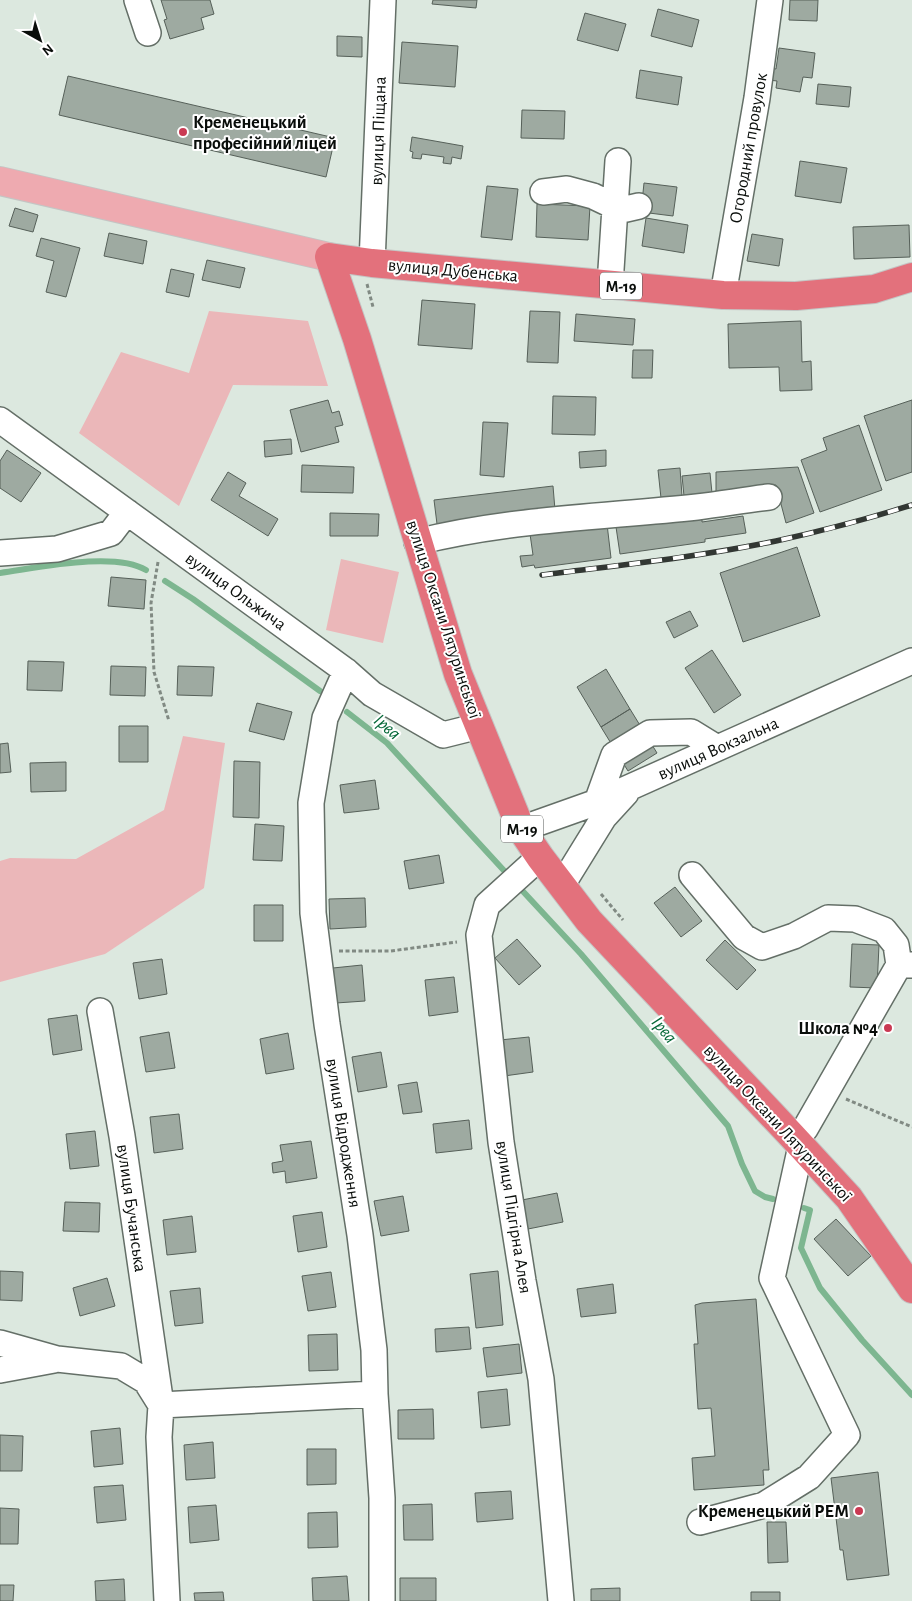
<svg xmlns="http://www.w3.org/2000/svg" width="912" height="1601" font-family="'Alegreya Sans',sans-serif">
  <rect width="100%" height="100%" fill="#dce8df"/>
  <path fill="#ebb7b9" d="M 209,311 L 308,321 L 328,386 L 233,385 L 179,506 L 79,433 L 121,352 L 189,373 Z
    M 341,559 L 399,572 L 383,643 L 326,630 Z
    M 183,736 L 225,743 L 204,888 L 105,954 L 0,982 L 0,861 L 10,858 L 76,859 L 164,810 Z"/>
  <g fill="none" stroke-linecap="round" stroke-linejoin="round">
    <path stroke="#7db690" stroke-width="6" d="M 0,573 C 37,568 114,551 146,570
      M 165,581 L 193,599 L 320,691
      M 347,712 L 387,743 L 509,876
      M 518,886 L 581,954 L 728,1126 L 742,1164 L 755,1191 L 765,1197 L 773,1199
      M 804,1208 L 810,1210 L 801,1248 L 820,1288 L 862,1340 L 912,1395"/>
  </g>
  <path fill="#9eaaa1" stroke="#566059" d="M 161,0 L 210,0 L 214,14 L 201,18 L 204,29 L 170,39 L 164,20 L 167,19 Z
    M 433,0 L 477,0 L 476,8 L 432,4 Z
    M 790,0 L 818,0 L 817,21 L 789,20 Z
    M 658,9 L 699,20 L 692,47 L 651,36 Z
    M 585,13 L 626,24 L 618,51 L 577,40 Z
    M 337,36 L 362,37 L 362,57 L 337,56 Z
    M 402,42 L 458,46 L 455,87 L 399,83 Z
    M 779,48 L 815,53 L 812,78 L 803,77 L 800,92 L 776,88 L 777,81 L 769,80 L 771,68 L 776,69 Z
    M 640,70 L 682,77 L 678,105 L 636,98 Z
    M 68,76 L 335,138 L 326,177 L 59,115 Z
    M 818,84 L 851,87 L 849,107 L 816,104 Z
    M 522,110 L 565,111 L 564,139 L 521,138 Z
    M 412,137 L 463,146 L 461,159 L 452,157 L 451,164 L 443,163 L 444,157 L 422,154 L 421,159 L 412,158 L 413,152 L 410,151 Z
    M 800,161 L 847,168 L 841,203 L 795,196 Z
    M 644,183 L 677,187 L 673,216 L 641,212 Z
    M 487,186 L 518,189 L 512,240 L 481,237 Z
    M 537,204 L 590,206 L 588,240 L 536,237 Z
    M 15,208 L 38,215 L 33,232 L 9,226 Z
    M 646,218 L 688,225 L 684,253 L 642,246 Z
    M 909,225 L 910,257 L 854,259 L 853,227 Z
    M 109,233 L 147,241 L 143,264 L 104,256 Z
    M 752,234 L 783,239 L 779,266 L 747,261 Z
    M 41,238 L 80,248 L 66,297 L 46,292 L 54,261 L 36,256 Z
    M 207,260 L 245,268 L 240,288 L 202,280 Z
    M 171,269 L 194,274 L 189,297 L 166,292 Z
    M 422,300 L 475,304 L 472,349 L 418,345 Z
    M 530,311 L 560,312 L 558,363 L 527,362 Z
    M 576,314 L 635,319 L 633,345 L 574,341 Z
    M 801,321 L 802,362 L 811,361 L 812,390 L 780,391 L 779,367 L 729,368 L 728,324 Z
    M 633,350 L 653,350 L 652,378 L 632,378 Z
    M 553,396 L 596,397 L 595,435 L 552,434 Z
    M 328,400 L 332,413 L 339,411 L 343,425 L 335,427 L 339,442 L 301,452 L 290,410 Z
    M 912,400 L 912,472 L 886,481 L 864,416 Z
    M 483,422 L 508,423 L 504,477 L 480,475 Z
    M 859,425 L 882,490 L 820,512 L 801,460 L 827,450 L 823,438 Z
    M 291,439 L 292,454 L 265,457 L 264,441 Z
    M 7,450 L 41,473 L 21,502 L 0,488 L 0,461 Z
    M 606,450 L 606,466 L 580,468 L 579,452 Z
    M 302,465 L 354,467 L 353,493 L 301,492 Z
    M 798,467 L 814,513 L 786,523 L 776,485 L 716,493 L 716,472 Z
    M 680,468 L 682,496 L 661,498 L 658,470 Z
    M 228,472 L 246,483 L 239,496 L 278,519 L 268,536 L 211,500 Z
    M 710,473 L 712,493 L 684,496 L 682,476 Z
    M 553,486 L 555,510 L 437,524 L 434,500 Z
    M 330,513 L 379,514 L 378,536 L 330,536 Z
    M 702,515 L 702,522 L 743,516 L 746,533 L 705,539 L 705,542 L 620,554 L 616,527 Z
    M 607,524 L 611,558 L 535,568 L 534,565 L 522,567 L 520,556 L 533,555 L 530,534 Z
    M 797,547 L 820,616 L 743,642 L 720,573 Z
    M 111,577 L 146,580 L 144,609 L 108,606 Z
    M 690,611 L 698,626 L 674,638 L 666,622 Z
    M 712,650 L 741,695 L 714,713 L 685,668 Z
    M 28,661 L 64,662 L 62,691 L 27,690 Z
    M 111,666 L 146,667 L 145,696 L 110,695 Z
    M 178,666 L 214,667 L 212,696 L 177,695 Z
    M 606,669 L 630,709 L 601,727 L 577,687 Z
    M 257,703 L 292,712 L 284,740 L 249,731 Z
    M 630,709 L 657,753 L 628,771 L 601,727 Z
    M 119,726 L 148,726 L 148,762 L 119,762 Z
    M 8,743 L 11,772 L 0,773 L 0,744 Z
    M 234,761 L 260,762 L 259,818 L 233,817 Z
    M 66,762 L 66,791 L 31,792 L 30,763 Z
    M 375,780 L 379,809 L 344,813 L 340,785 Z
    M 255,824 L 284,826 L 282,861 L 253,860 Z
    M 439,855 L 444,883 L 409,889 L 404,861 Z
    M 675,887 L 702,921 L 681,937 L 654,903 Z
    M 365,898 L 366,927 L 330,929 L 329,899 Z
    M 254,905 L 283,905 L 283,941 L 254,941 Z
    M 517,939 L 541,966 L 519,985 L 495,958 Z
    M 725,940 L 756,970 L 737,990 L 706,960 Z
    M 852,944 L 879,945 L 877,988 L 850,987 Z
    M 162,959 L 167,994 L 139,999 L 133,963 Z
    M 362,965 L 365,1001 L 336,1003 L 333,968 Z
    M 454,977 L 458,1012 L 429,1016 L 425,980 Z
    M 77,1015 L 82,1050 L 53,1055 L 48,1019 Z
    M 169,1032 L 175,1068 L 146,1072 L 140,1037 Z
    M 288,1033 L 294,1069 L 266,1074 L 260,1039 Z
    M 529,1037 L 533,1072 L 504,1076 L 500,1040 Z
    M 381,1052 L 387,1087 L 358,1092 L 352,1057 Z
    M 417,1082 L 422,1112 L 403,1114 L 398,1085 Z
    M 179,1114 L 183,1149 L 154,1153 L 150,1117 Z
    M 469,1120 L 472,1149 L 436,1153 L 433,1124 Z
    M 95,1131 L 99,1166 L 70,1169 L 66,1134 Z
    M 311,1141 L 317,1178 L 286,1183 L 285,1171 L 273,1173 L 272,1163 L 283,1161 L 280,1145 Z
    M 557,1193 L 563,1222 L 528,1229 L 522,1200 Z
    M 403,1196 L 409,1231 L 381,1236 L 374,1201 Z
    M 65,1202 L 100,1203 L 99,1232 L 63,1231 Z
    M 322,1212 L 327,1247 L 298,1252 L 293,1216 Z
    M 192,1216 L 196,1252 L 167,1255 L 163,1220 Z
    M 836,1219 L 871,1256 L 848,1276 L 814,1239 Z
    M 0,1271 L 23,1272 L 22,1301 L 0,1300 Z
    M 498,1271 L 503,1325 L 476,1328 L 470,1274 Z
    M 331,1272 L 336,1307 L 308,1311 L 302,1276 Z
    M 107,1278 L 115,1306 L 80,1316 L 73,1288 Z
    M 613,1284 L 616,1313 L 581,1317 L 577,1289 Z
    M 200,1288 L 203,1323 L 175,1326 L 170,1291 Z
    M 756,1299 L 769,1470 L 763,1470 L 764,1485 L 694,1490 L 692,1458 L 715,1456 L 711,1408 L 698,1409 L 694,1344 L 698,1344 L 695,1305 L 702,1303 Z
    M 469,1327 L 471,1349 L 436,1352 L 435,1329 Z
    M 337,1334 L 338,1370 L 309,1371 L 308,1335 Z
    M 519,1344 L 522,1373 L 487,1377 L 483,1348 Z
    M 507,1389 L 510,1425 L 481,1428 L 478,1392 Z
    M 433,1409 L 434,1439 L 398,1439 L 398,1410 Z
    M 120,1428 L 123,1464 L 94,1467 L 91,1431 Z
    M 0,1435 L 23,1436 L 22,1471 L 0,1471 Z
    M 213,1442 L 215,1478 L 186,1480 L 184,1445 Z
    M 307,1449 L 336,1449 L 336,1484 L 307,1485 Z
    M 878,1472 L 889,1575 L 847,1580 L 843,1550 L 840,1550 L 831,1478 Z
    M 123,1485 L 126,1520 L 97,1523 L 94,1487 Z
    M 511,1491 L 513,1519 L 477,1522 L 475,1493 Z
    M 432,1504 L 433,1540 L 404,1540 L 403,1505 Z
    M 216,1505 L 219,1540 L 190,1543 L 188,1507 Z
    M 0,1508 L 19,1509 L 18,1544 L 0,1544 Z
    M 337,1512 L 338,1547 L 308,1548 L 308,1513 Z
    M 767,1522 L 786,1522 L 788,1562 L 768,1563 Z
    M 347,1576 L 349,1601 L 313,1601 L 312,1578 Z
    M 400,1578 L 436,1578 L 436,1601 L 400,1601 Z
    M 124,1579 L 125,1601 L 96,1601 L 95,1581 Z
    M 0,1585 L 14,1585 L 13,1601 L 0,1601 Z
    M 620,1588 L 620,1601 L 591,1601 L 591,1589 Z
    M 223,1592 L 224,1601 L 195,1601 L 194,1593 Z
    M 751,1592 L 780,1592 L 780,1601 L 751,1601 Z"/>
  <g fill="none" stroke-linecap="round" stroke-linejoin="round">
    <g stroke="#646f67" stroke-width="28">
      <path id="minor" d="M 137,0 L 148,33
        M 543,192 L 567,189 L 593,196 L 614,206 L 626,209 L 639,206
        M 372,263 L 383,0
        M 610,285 L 618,161
        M 723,295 L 757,98 L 770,0
        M 0,420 L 346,671 L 372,694 L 443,735 L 479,726
        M 417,542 C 509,519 603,517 697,507 C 721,504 745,500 769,497
        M 0,553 L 57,549 L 111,533 L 127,512
        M 346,671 L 325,718 L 311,803 L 313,913 L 327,1024 L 360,1235 L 374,1350 L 375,1394 L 382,1498 L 382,1601
        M 597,802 L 614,755 L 650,733 L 691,732 L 717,748
        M 521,829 L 597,802 L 912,661
        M 540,857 L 487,905 L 479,935 L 501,1142 L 523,1281 L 541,1379 L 561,1601
        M 692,875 L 744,937 L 762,947 L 794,936 L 828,918 L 855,919 L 884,930 L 896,945 L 899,965
        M 562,885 L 604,817 L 626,793
        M 100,1011 L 122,1136 L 161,1405 L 159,1437 L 167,1601
        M 792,1136 L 805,1129 L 899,965 L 912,965
        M 0,1343 L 57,1359 L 121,1366 L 146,1381 L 161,1405 L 375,1394
        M 0,1370 L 54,1360
        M 700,1522 L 764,1505 L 809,1477 L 847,1435 L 772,1278 L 801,1146"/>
    </g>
    <g stroke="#c4c5c4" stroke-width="30">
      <path id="major" d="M 0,181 L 329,257"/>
    </g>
    <g stroke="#c4c5c4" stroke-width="30">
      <path id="highway" d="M 912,277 L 874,289 L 796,296 L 723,295 L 372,263 L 329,257 L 357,339 L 458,674 L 521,829 L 540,857 L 589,921 L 792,1136 L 849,1198 L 912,1289"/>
    </g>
    <path stroke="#818a83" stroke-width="3" stroke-dasharray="4 2.5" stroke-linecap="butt" d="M 367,284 L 373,307
      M 158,562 L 151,603 L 154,672 L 169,721
      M 601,894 L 623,920
      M 339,951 L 391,951 L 457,942
      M 846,1099 L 912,1127"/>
    <use href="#minor" stroke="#fff" stroke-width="25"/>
    <use href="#major" stroke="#eeaab0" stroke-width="28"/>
    <use href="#highway" stroke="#e3717c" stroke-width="28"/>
    <g stroke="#323733" stroke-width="5.5">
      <path id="rail" d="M 542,575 C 620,565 699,557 776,541 C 822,531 867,519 912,505"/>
    </g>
    <use href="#rail" stroke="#fff" stroke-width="4" stroke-dasharray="11" stroke-linecap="butt"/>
  </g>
  <g fill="#ca3a53" stroke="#fff" stroke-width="2">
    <circle cx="183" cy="132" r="5"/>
    <circle cx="888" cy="1028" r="5"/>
    <circle cx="859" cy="1511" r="5"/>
  </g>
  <g text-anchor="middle" stroke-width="4" stroke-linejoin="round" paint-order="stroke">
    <g fill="#fff" stroke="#535654" stroke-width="1">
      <rect x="600" y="272.5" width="42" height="27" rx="4"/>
      <rect x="501" y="815.5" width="42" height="27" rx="4"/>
    </g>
    <g font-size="16" font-weight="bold" fill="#090d0a">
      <text x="621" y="292">М-19</text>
      <text x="522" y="835">М-19</text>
    </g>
    <g font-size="18" font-weight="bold" fill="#090d0a" stroke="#fff" text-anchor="end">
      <text x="193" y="128" text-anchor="start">Кременецький<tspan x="193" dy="21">професійний ліцей</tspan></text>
      <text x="878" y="1034">Школа №4</text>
      <text x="849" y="1517">Кременецький РЕМ</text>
    </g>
    <g font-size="18" fill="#090d0a" stroke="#fff">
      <text transform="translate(378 131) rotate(-88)" y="6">вулиця Піщана</text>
      <text transform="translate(748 148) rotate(-80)" y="6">Огородний провулок</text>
      <text transform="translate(453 270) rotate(5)" y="6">вулиця Дубенська</text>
      <text transform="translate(236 591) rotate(36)" y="6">вулиця Ольжича</text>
      <text transform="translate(444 619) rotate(72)" y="6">вулиця Оксани Лятуринської</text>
      <text transform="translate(718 748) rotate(-24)" y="6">вулиця Вокзальна</text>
      <text transform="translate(778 1123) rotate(47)" y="6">вулиця Оксани Лятуринської</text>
      <text transform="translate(344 1133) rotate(81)" y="6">вулиця Відродження</text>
      <text transform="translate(132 1208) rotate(82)" y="6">вулиця Бучанська</text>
      <text transform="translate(514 1217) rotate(81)" y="6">вулиця Підгірна Алея</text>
    </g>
    <g font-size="19" font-style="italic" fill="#066939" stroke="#fff">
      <text transform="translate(388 726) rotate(41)" y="7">Ірва</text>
      <text transform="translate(665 1029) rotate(50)" y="7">Ірва</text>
    </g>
  </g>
  <g transform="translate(40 40) rotate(141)" stroke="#ffffff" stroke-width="4" paint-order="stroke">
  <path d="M0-4L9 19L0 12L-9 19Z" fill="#090d0a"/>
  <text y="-8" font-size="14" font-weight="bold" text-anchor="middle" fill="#090d0a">N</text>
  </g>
</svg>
